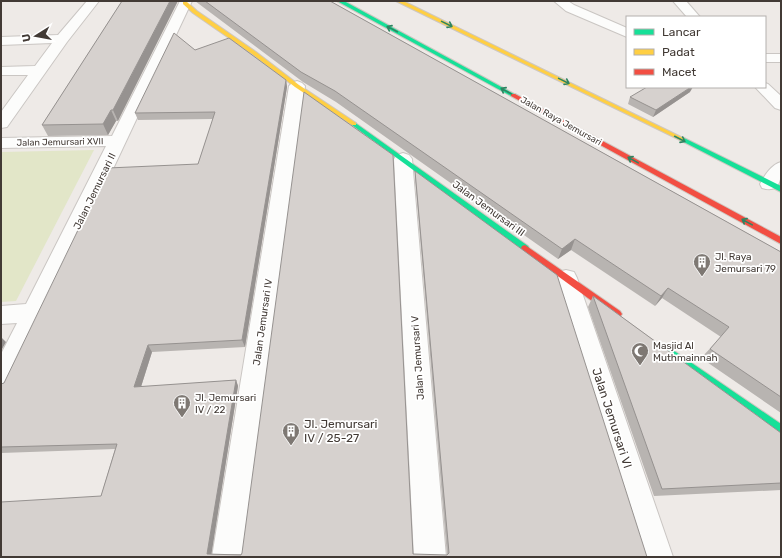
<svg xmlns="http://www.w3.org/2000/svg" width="782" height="558" font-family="Rubik,sans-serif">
  <rect width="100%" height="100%" fill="#eeeae7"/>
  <path fill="#e2e6c8" d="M 94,150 L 16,301 L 1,302 L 1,152 Z"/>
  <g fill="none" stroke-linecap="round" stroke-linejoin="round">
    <g stroke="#cac6c3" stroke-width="2">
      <path id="street" d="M 87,1 L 99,1 L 67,42 L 7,127 L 1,128 L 1,112 L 28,75 L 1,75 L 1,67 L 35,66 L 52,43 L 1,45 L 1,37 L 58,35 Z
        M 180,1 L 192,1 L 10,388 L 1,391 L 1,354 L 17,323 L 1,324 L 1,306 L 26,304 L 106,146 L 1,148 L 1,138 L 112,136 Z
        M 554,1 L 568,1 L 574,5 L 627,28 L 627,37 L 566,11 Z
        M 673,1 L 686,1 L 700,17 L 687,17 Z
        M 765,54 L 781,54 L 781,62 L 765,62 Z
        M 297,81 L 302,83 L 305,86 L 244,557 L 212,557 L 289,86 L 292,83 Z
        M 765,83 L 768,84 L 781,96 L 781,110 L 775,108 L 755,87 L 765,87 Z
        M 403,153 L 409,155 L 412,159 L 446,557 L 414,557 L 394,159 L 397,155 Z
        M 781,162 C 781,177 782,194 762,188 L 760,184 C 765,175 771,165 781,162 Z
        M 566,270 L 574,272 L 577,278 L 673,557 L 641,557 L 555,278 L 558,272 Z"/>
    </g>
    <g stroke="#cec7c0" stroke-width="2">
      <path id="fast" d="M 337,1 L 344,1 L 516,95 L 511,96 Z
        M 354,122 L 528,246 L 529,248 L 528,250 L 522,250 L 352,125 L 351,124 Z
        M 682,137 L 781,186 L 781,192 L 680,140 L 679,139 Z
        M 664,344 L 781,424 L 781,436 L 660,351 L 659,348 L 660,345 Z"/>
    </g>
    <g stroke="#cec7c0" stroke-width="2">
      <path id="slow" d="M 396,1 L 403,1 L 685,139 L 682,141 L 680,140 Z
        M 183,2 L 187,2 L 197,11 L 256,52 L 299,85 L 356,123 L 356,125 L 352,125 L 295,87 L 252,54 L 193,13 L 183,4 Z"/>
    </g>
    <g stroke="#cec7c0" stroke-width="2">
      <path id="jam" d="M 511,94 L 515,94 L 781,237 L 781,244 L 511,96 Z
        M 525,245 L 620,311 L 622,314 L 620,317 L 617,318 L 614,317 L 522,250 L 521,248 L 522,246 Z"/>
    </g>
    <use href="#street" fill="#fcfcfb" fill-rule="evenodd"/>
    <use href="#fast" fill="#16e098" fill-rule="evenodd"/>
    <use href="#slow" fill="#ffcf43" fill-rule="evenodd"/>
    <use href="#jam" fill="#f24e42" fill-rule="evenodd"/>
  </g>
  <path fill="#b8b4b1" d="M 122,1 L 118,121 L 116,121 L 108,135 L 48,136 L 42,125 Z
    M 195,1 L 330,1 L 781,252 L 781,413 L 701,358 L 721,337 L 662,298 L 655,306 L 571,250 L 558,259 L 336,102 L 303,82 Z
    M 195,50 L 286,80 L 287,87 L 245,347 L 152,352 L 141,387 L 236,380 L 238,386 L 211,554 L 447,555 L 415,178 L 415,171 L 647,557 L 1,557 L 101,496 L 115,449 L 1,453 L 1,384 L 4,383 L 198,164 L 213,119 L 138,120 L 135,113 Z
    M 690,92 L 653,117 L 628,104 L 630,97 Z
    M 593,296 L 781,433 L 781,490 L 654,496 L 588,307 Z"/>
  <path fill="#969290" d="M 170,1 L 178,1 L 118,121 L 113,110 Z
    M 286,80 L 287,87 L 245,347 L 242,340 Z
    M 691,87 L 693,87 L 690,92 L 653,117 L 656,110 Z
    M 111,110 L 116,121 L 108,135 L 103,124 Z
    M 575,239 L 571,250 L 558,259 L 562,249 Z
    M 668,288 L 662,298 L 655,306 L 661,296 Z
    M 1,337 L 6,342 L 1,351 Z
    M 148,345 L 152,352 L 139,393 L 134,387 Z
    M 236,380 L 238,386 L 211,557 L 207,554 Z"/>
  <path fill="#d6d1ce" stroke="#969290" d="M 122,1 L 170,1 L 113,110 L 111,110 L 103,124 L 42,125 Z
    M 205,1 L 330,1 L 781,252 L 781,397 L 710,349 L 729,327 L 668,288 L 661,296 L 575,239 L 562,249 L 335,91 L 301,72 Z
    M 174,33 L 195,50 L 229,38 L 286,80 L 242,340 L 148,345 L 134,387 L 236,380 L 207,554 L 241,555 L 242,553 L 304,92 L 393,155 L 413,554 L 447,555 L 449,553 L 415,171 L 557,275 L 647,557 L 1,557 L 1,502 L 101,496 L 117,444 L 1,447 L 1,384 L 4,383 L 108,168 L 198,164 L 215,112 L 135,113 Z
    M 647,87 L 691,87 L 656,110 L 630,97 Z
    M 593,296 L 781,433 L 781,483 L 662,489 Z"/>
  <defs><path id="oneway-shaft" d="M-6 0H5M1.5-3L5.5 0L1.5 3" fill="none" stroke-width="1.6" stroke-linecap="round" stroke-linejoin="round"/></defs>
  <g stroke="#2e8562">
    <use href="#oneway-shaft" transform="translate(447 24) rotate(26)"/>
    <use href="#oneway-shaft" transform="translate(392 29) rotate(-152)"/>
    <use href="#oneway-shaft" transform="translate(564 81) rotate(26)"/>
    <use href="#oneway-shaft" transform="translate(506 91) rotate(-151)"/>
    <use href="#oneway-shaft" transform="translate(680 139) rotate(27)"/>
    <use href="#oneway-shaft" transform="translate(633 160) rotate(-151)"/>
    <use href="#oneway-shaft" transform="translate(747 222) rotate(-151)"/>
  </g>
  <defs>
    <g id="building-pin" transform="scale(0.9)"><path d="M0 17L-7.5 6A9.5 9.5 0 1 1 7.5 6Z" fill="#7e7873" stroke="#fff"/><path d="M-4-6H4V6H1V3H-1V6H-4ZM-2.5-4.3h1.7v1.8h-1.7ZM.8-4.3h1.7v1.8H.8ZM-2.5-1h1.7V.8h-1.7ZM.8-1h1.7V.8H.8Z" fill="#fff"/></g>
    <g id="mosque-pin" transform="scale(0.9)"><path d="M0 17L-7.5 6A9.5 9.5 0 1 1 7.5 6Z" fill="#7e7873" stroke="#fff"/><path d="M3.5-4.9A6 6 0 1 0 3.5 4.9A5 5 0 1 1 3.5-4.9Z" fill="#fff"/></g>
  </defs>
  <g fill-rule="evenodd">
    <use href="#building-pin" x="702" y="262"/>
    <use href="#mosque-pin" x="640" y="351"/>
    <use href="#building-pin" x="182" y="403"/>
    <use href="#building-pin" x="291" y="431"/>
  </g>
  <g text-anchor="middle" stroke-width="3.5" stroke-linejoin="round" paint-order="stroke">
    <g font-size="9" fill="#423a35" stroke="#fff">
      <text transform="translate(561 121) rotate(29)" y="3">Jalan Raya Jemursari</text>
      <text transform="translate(60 142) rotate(-1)" y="3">Jalan Jemursari XVII</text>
    </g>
    <g font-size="10" fill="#423a35" stroke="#fff">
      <text transform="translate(94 191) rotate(-64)" y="4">Jalan Jemursari II</text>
      <text transform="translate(489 208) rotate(36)" y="4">Jalan Jemursari III</text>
      <text transform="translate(262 322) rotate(-82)" y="4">Jalan Jemursari IV</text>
      <text transform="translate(417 358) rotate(-94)" y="4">Jalan Jemursari V</text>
    </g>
    <g font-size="10" fill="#423a35" stroke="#fff" text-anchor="start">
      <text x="715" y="260">Jl. Raya<tspan x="715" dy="12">Jemursari 79</tspan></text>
      <text x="653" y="349">Masjid Al<tspan x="653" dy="12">Muthmainnah</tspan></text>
      <text x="195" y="401">Jl. Jemursari<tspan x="195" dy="12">IV / 22</tspan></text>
    </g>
    <g font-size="12" fill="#423a35" stroke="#fff">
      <text transform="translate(612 418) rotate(72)" y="4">Jalan Jemursari VI</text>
    </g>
    <g font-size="12" fill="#423a35" stroke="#fff" text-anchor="start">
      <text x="304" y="428">Jl. Jemursari<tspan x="304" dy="14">IV / 25-27</tspan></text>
    </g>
  </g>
  <rect width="782" height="558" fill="none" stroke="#423a35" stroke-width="4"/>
  <rect x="626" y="16" width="140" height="72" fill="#ffffff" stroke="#b3b0ae"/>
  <rect x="634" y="29" width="20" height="6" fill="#16e098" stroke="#b3b0ae"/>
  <text x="662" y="36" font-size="12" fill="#423a35">Lancar</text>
  <rect x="634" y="49" width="20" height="6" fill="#ffcf43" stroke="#b3b0ae"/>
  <text x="662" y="56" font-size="12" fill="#423a35">Padat</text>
  <rect x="634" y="69" width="20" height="6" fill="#f24e42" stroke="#b3b0ae"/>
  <text x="662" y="76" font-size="12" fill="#423a35">Macet</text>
  <g transform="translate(36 36) rotate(259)" stroke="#ffffff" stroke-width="3" paint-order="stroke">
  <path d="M0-3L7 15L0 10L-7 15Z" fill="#423a35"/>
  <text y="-6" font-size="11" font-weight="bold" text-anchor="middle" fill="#423a35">U</text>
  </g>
</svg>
